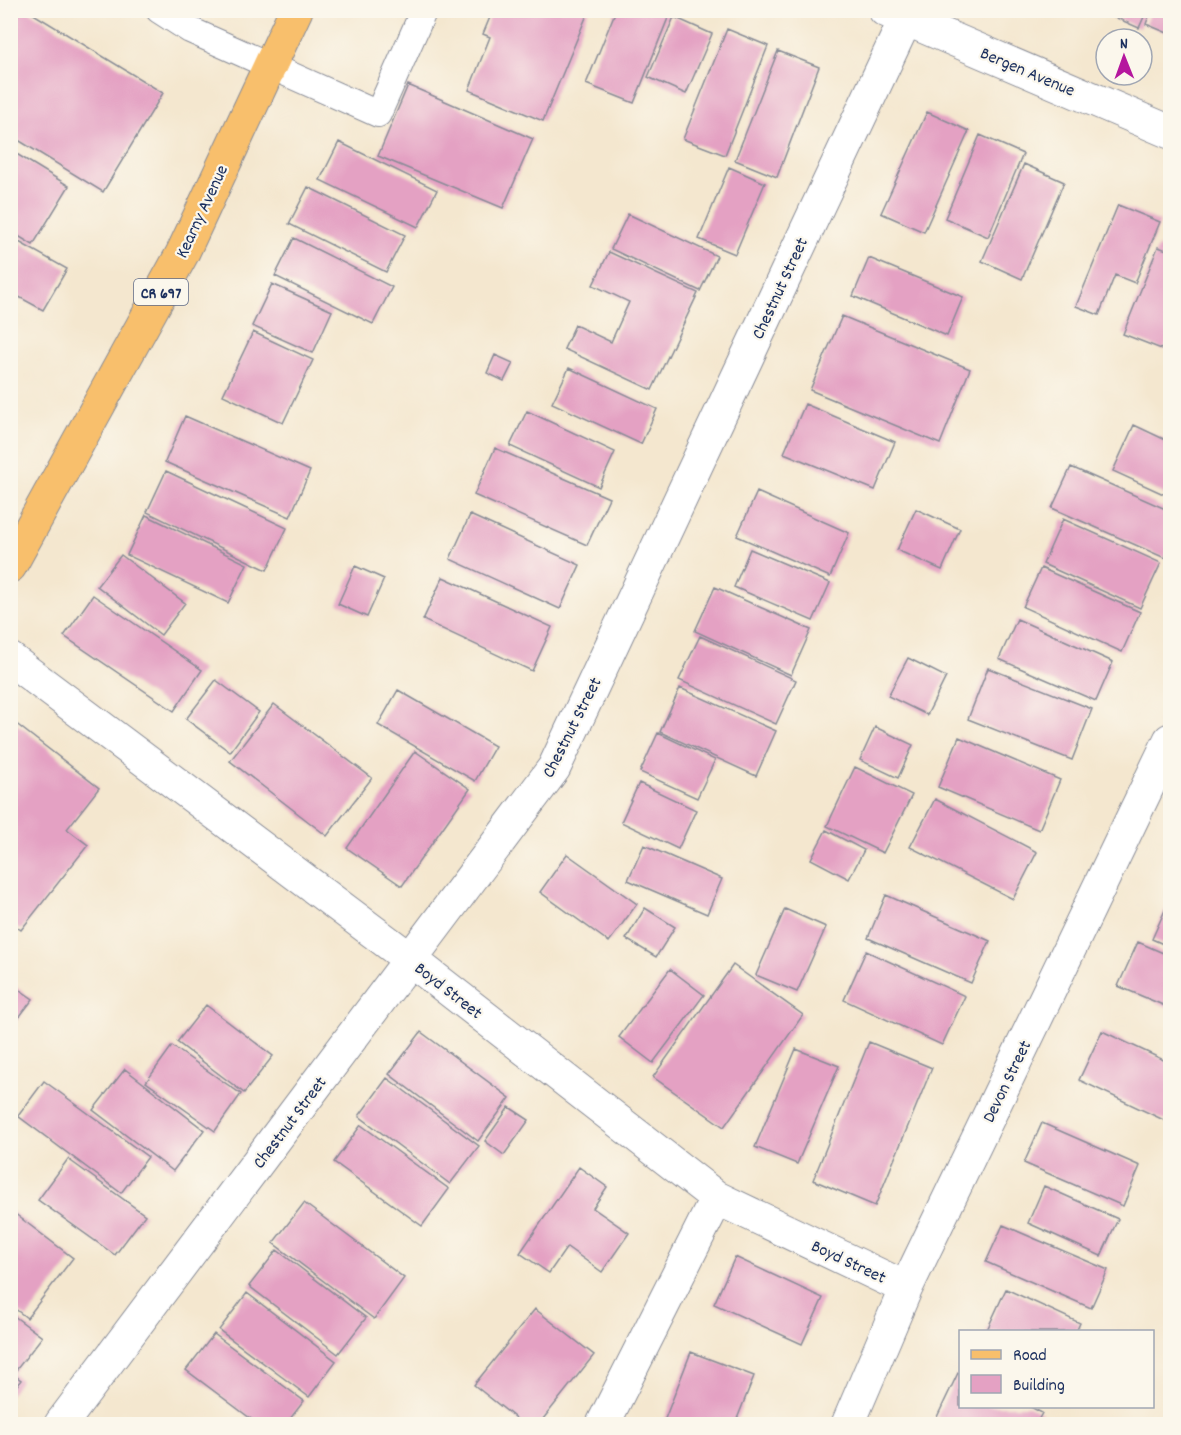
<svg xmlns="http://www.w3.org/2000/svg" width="1181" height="1435" font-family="Dekko,sans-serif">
  <rect width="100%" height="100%" fill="#fbf7ec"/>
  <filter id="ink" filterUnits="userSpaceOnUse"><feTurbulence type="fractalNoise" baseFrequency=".0167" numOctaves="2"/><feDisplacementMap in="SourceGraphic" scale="12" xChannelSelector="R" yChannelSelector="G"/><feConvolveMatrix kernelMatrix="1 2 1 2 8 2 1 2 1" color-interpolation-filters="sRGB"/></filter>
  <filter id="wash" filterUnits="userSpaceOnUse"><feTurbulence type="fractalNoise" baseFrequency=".008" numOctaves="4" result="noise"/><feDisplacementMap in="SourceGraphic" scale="24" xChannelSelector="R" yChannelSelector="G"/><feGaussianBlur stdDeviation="1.35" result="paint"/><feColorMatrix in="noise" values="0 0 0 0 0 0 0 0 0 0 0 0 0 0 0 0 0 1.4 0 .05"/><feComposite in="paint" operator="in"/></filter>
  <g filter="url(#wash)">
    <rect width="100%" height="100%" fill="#f4e7cf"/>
    <g id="blocks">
      <path fill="#e4a1c3" d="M 10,10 L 27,10 L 163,93 L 103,192 L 10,135 Z
        M 493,10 L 589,10 L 543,121 L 469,90 L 490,37 L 483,34 Z
        M 616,10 L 664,10 L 670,13 L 634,103 L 586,84 Z
        M 1069,10 L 1087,10 L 1084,17 Z
        M 1103,10 L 1147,10 L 1139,28 L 1103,12 Z
        M 1151,10 L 1170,10 L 1170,34 L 1146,24 Z
        M 674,17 L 712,34 L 686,94 L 648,77 Z
        M 727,29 L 768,46 L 725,155 L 683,139 Z
        M 778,51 L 819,67 L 777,177 L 735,160 Z
        M 408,85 L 533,139 L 503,208 L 378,156 Z
        M 927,112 L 969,131 L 924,232 L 881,213 Z
        M 980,135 L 1023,154 L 988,237 L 945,218 Z
        M 339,142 L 437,190 L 418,227 L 320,180 Z
        M 10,150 L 69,186 L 33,245 L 10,231 Z
        M 1024,164 L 1064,182 L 1022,279 L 982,261 Z
        M 729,167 L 765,183 L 735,254 L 699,239 Z
        M 308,187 L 405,235 L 386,272 L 289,224 Z
        M 1118,205 L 1160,222 L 1135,283 L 1115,275 L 1099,315 L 1076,306 Z
        M 628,214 L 717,256 L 700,291 L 611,249 Z
        M 10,237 L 67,269 L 43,310 L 10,292 Z
        M 294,238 L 392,287 L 373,324 L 275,276 Z
        M 1158,247 L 1170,251 L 1170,334 L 1164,350 L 1123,334 Z
        M 609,252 L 698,293 L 652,390 L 564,349 L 575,325 L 611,342 L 629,302 L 593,285 Z
        M 869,258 L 963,297 L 947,336 L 853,296 Z
        M 272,284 L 332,311 L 313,353 L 252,326 Z
        M 842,316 L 970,369 L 940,444 L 810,390 Z
        M 253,332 L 313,360 L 283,423 L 223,395 Z
        M 495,355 L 513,363 L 504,381 L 487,373 Z
        M 569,368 L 657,409 L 641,444 L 552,403 Z
        M 805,404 L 895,442 L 875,490 L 784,453 Z
        M 527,411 L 615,452 L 599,487 L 510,446 Z
        M 185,416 L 310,471 L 290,517 L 165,462 Z
        M 1134,425 L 1170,442 L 1170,497 L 1113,471 Z
        M 495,448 L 609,498 L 587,545 L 474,495 Z
        M 1071,467 L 1170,511 L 1170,546 L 1165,558 L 1052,508 Z
        M 166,471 L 287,528 L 267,570 L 147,512 Z
        M 757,492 L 849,533 L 830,577 L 737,536 Z
        M 916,509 L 960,529 L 942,570 L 897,550 Z
        M 146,515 L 247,564 L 228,603 L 127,555 Z
        M 470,515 L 580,565 L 560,609 L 450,559 Z
        M 1063,519 L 1161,563 L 1140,608 L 1043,564 Z
        M 750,549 L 830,583 L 813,621 L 734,587 Z
        M 121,555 L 185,603 L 161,635 L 97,586 Z
        M 355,566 L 384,579 L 367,617 L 338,604 Z
        M 1041,568 L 1140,612 L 1122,652 L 1023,607 Z
        M 443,577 L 552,627 L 532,671 L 423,620 Z
        M 715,587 L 811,630 L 791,675 L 695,631 Z
        M 93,595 L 202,670 L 174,711 L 64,636 Z
        M 1017,619 L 1113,662 L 1096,701 L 999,659 Z
        M 700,636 L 796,680 L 776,724 L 679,680 Z
        M 908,658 L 946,677 L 927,715 L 888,696 Z
        M 988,668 L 1092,709 L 1072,760 L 968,719 Z
        M 216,680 L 259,712 L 230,752 L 186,719 Z
        M 680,688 L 776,731 L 756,776 L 660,732 Z
        M 398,690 L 495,746 L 475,781 L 378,725 Z
        M 274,704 L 372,778 L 327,836 L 230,761 Z
        M 10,719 L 99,788 L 67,829 L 88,845 L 21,930 L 10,922 Z
        M 875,727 L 913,745 L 898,778 L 860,760 Z
        M 658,733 L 715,760 L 697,798 L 640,772 Z
        M 959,737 L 1060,780 L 1039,830 L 938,787 Z
        M 415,751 L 470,789 L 402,886 L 347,848 Z
        M 855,767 L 912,795 L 883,853 L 827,826 Z
        M 639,783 L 696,810 L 678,849 L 621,822 Z
        M 935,799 L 1037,852 L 1013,899 L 910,847 Z
        M 826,830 L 864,850 L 849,879 L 811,859 Z
        M 644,845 L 722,879 L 707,914 L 628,880 Z
        M 567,854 L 637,904 L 609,942 L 540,892 Z
        M 886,895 L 990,941 L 971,983 L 868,938 Z
        M 1170,899 L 1170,947 L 1152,939 Z
        M 645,908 L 675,927 L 656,957 L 626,939 Z
        M 785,909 L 826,927 L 797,992 L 756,975 Z
        M 1138,942 L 1170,956 L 1170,1008 L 1118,986 Z
        M 866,951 L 965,996 L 942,1045 L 844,1000 Z
        M 733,965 L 803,1015 L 724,1127 L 653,1077 Z
        M 670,969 L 704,995 L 653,1063 L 619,1037 Z
        M 10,983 L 33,999 L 10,1029 Z
        M 206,1005 L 273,1056 L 244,1093 L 177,1042 Z
        M 1102,1031 L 1170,1063 L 1170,1123 L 1079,1080 Z
        M 421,1032 L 510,1098 L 478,1141 L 389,1074 Z
        M 869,1042 L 932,1068 L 875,1206 L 813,1180 Z
        M 172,1046 L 241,1094 L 215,1131 L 146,1082 Z
        M 796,1049 L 839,1066 L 797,1164 L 755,1147 Z
        M 125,1069 L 204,1130 L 173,1171 L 93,1110 Z
        M 387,1078 L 479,1146 L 450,1184 L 359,1116 Z
        M 44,1081 L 148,1157 L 121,1193 L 18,1116 Z
        M 509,1107 L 529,1120 L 504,1155 L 485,1141 Z
        M 1042,1123 L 1140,1166 L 1123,1206 L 1024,1163 Z
        M 361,1125 L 449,1189 L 422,1226 L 334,1162 Z
        M 68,1159 L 145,1215 L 115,1255 L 38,1200 Z
        M 579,1167 L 607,1187 L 593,1208 L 629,1233 L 602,1272 L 567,1247 L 549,1273 L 520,1253 Z
        M 1044,1186 L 1118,1219 L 1101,1256 L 1028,1223 Z
        M 304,1203 L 404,1278 L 374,1319 L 273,1243 Z
        M 10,1210 L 73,1258 L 27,1318 L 10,1305 Z
        M 1003,1225 L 1108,1270 L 1091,1308 L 986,1262 Z
        M 277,1250 L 366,1318 L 338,1354 L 249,1286 Z
        M 735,1257 L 823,1298 L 802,1344 L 714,1304 Z
        M 1006,1289 L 1080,1323 L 1076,1332 L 986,1332 Z
        M 247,1293 L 336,1361 L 309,1397 L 219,1330 Z
        M 535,1309 L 594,1355 L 539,1424 L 523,1424 L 474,1385 Z
        M 10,1313 L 42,1337 L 13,1374 L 21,1380 L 10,1395 Z
        M 214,1334 L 304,1401 L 286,1424 L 258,1424 L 186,1370 Z
        M 691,1352 L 754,1376 L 735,1424 L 663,1424 Z
        M 958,1373 L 960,1374 L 960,1406 L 1029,1406 L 1042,1413 L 1036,1424 L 953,1424 L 937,1417 Z"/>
    </g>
  </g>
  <g filter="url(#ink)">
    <use href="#blocks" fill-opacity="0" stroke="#888b96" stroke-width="1.5"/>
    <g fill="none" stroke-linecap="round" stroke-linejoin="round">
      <g stroke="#888b96" stroke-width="28">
        <path id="service" d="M 159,10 L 190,30 L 378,114 L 423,12"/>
      </g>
      <g stroke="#888b96" stroke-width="35">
        <path id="minor" d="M 10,659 L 411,960 L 717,1198 L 906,1288
          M 61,1424 L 554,768 L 910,10
          M 603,1424 L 717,1198
          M 848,1424 L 906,1288 L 1170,740"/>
      </g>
      <g stroke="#888b96" stroke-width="35">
        <path id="tertiary" d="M 885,10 L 1170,132"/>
      </g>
      <g stroke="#888b96" stroke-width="35">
        <path id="primary" d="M 10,566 L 182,254 L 296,10"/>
      </g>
      <use href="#service" stroke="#fff" stroke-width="26"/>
      <use href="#minor" stroke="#fff" stroke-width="33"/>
      <use href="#tertiary" stroke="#fff" stroke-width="33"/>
      <use href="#primary" stroke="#f8bf6c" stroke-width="33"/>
    </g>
  </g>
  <g text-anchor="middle" stroke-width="4.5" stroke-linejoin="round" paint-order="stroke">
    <rect fill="#fbf7ec" stroke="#5e6b89" stroke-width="1.5" x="134" y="279" width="54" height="26" rx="4.5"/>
    <g font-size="16" font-weight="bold" fill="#1b2f5e">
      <text x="161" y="298">CR 697</text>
    </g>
    <g font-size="18" fill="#1b2f5e" stroke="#fbf7ec">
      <text transform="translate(1028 71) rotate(23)" y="6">Bergen Avenue</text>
      <text transform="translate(201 211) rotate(-65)" y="6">Kearny Avenue</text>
      <text transform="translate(779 288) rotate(-65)" y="6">Chestnut Street</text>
      <text transform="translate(571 727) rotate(-63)" y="6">Chestnut Street</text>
      <text transform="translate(449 990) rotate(38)" y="6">Boyd Street</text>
      <text transform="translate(1006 1081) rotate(-64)" y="6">Devon Street</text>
      <text transform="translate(289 1122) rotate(-53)" y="6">Chestnut Street</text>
      <text transform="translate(849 1261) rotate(25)" y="6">Boyd Street</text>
    </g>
  </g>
  <rect width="1181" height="1435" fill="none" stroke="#fbf7ec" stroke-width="36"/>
  <rect x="959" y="1330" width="195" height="78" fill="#fbf7ec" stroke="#a1a7b3" stroke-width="1.5"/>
  <rect x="971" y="1350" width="30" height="9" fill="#f8bf6c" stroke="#a1a7b3" stroke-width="1.5"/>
  <text x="1013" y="1360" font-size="18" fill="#1b2f5e">Road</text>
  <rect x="971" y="1375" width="30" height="18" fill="#e4a1c3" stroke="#a1a7b3" stroke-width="1.5"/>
  <text x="1013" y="1390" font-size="18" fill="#1b2f5e">Building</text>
  <g transform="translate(1124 57) rotate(359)"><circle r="28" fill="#fbf7ec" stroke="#a1a7b3" stroke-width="1.5"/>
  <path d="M0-4.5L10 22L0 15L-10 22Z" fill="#b5179e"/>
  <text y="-9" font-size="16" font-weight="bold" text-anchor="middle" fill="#1b2f5e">N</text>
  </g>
</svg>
